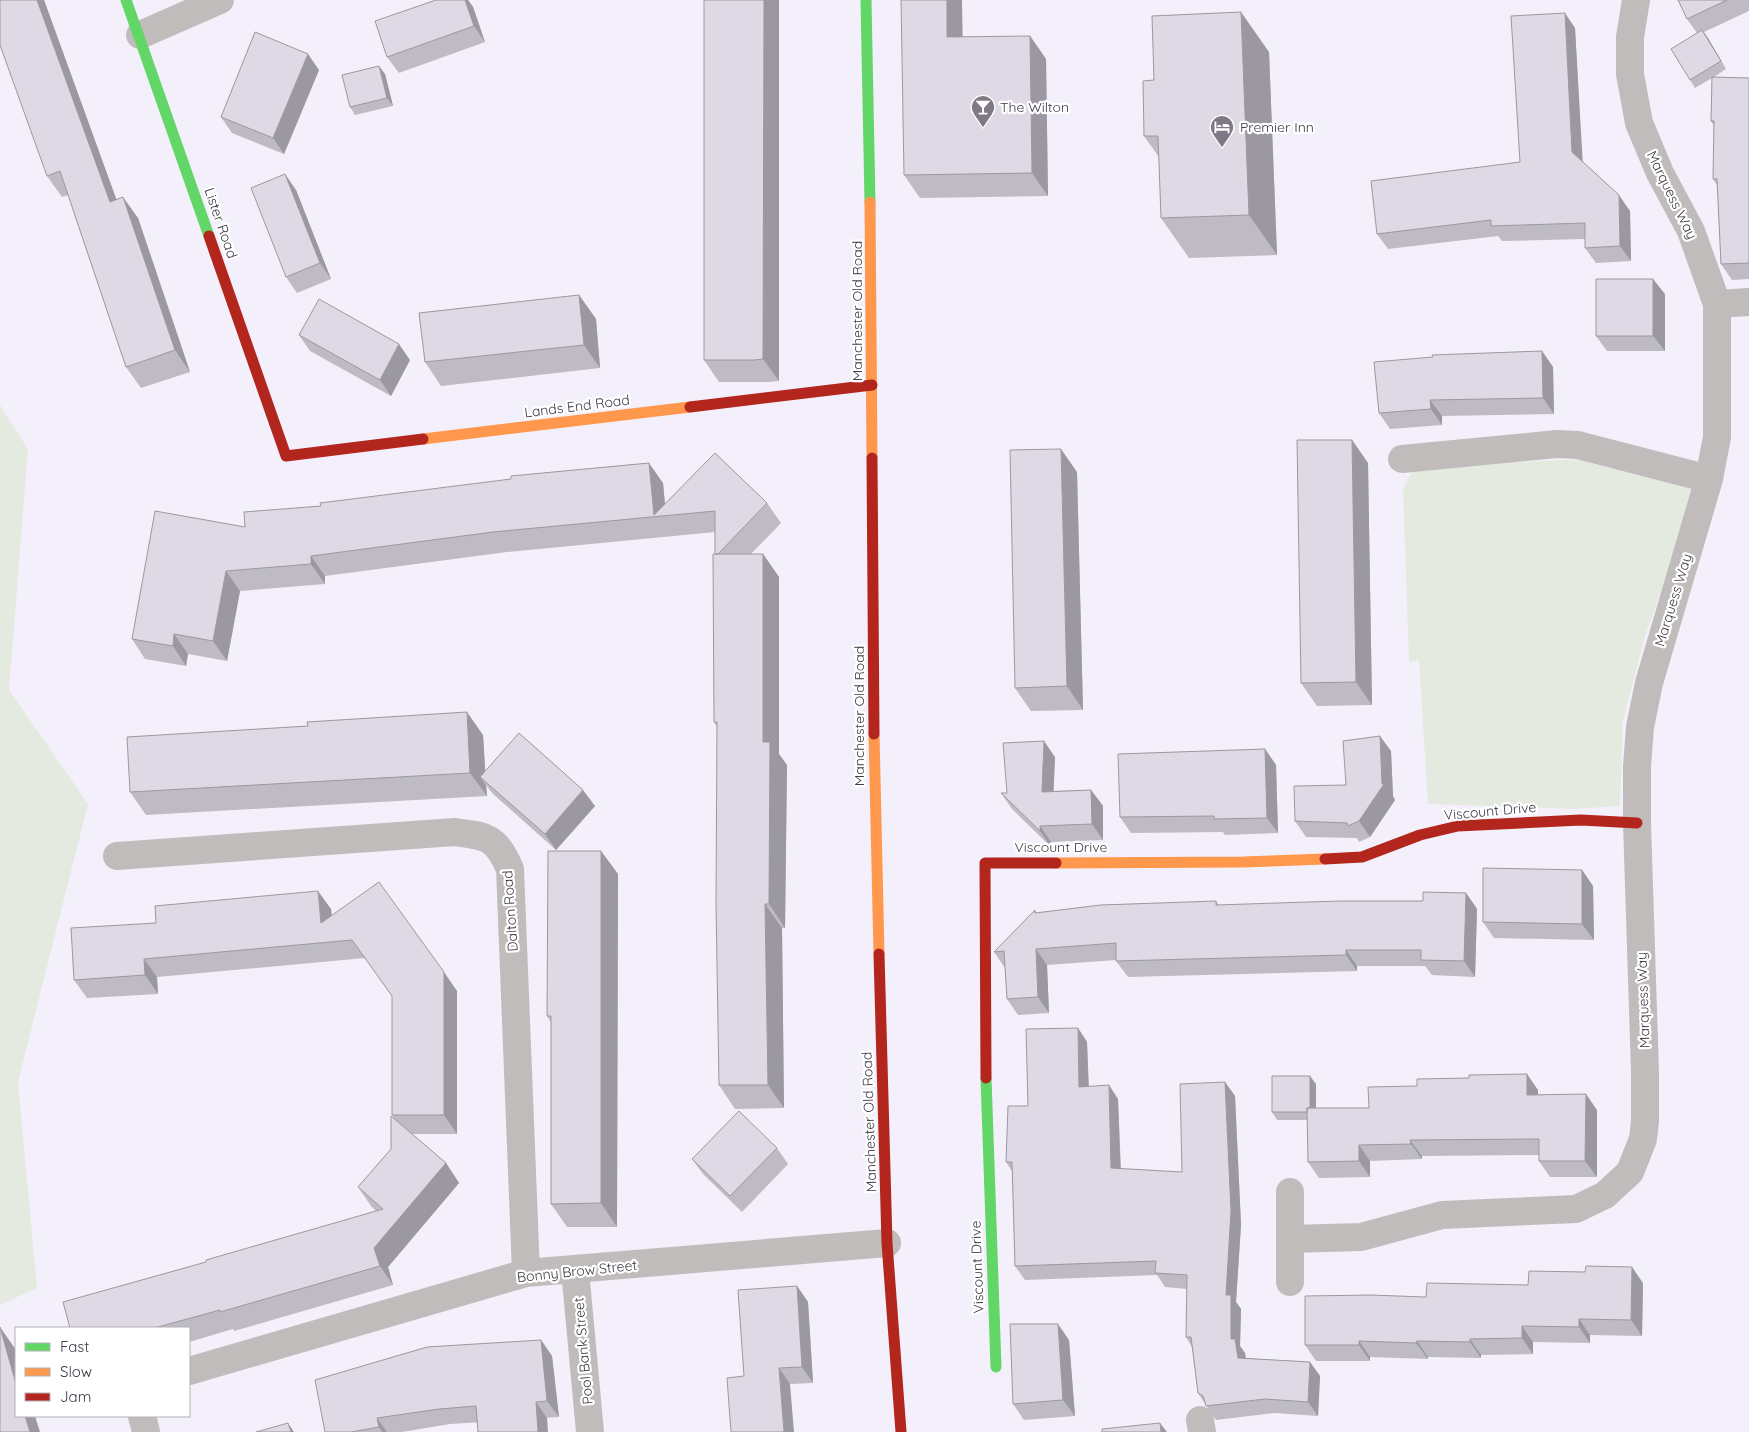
<svg xmlns="http://www.w3.org/2000/svg" width="1749" height="1432" font-family="Quicksand,sans-serif">
  <rect width="100%" height="100%" fill="#f4f0fb"/>
  <path fill="#e5eae0" d="M 0,405 L 28,449 L 9,690 L 88,804 L 18,1082 L 37,1288 L 0,1305 Z
    M 1585,459 L 1698,488 L 1645,636 L 1623,721 L 1620,806 L 1574,809 L 1428,804 L 1419,660 L 1409,662 L 1403,489 L 1412,472 L 1427,466 Z"/>
  <g fill="none" stroke-linecap="round" stroke-linejoin="round">
    <path stroke="#c1bcbc" stroke-width="28" d="M 140,35 L 220,0
      M 1717,304 L 1749,302
      M 1402,459 L 1557,444 L 1578,445 L 1709,479 L 1717,437 L 1717,304 L 1691,231 L 1660,173 L 1639,123 L 1630,74 L 1630,37 L 1636,0
      M 117,856 L 455,832 C 487,836 496,837 510,869 L 526,1273
      M 1290,1192 L 1290,1282
      M 1290,1239 L 1361,1237 L 1442,1215 L 1576,1209 L 1605,1195 L 1630,1172 L 1643,1139 L 1645,1121 L 1645,1072 L 1637,823 L 1637,766 L 1640,727 L 1649,683 L 1709,479
      M 575,1270 L 590,1432
      M 189,1371 L 526,1273 L 887,1243
      M 142,1416 L 146,1432
      M 1200,1420 L 1202,1432"/>
    <path stroke="#63d668" stroke-width="11" d="M 126,0 L 209,236
      M 866,0 L 870,202
      M 986,1078 L 996,1367"/>
    <path stroke="#ff974d" stroke-width="11" d="M 870,202 L 872,458
      M 423,439 L 690,407
      M 874,734 L 879,954
      M 1056,863 L 1243,862 L 1325,859"/>
    <path stroke="#b3261e" stroke-width="11" d="M 209,236 L 286,456 L 423,439
      M 690,407 L 872,385
      M 872,458 L 874,734
      M 1325,859 L 1362,857 L 1420,835 L 1458,826 L 1581,820 L 1637,823
      M 879,954 L 887,1243 L 901,1432
      M 986,1078 L 985,863 L 1056,863"/>
  </g>
  <path fill="#bfbbc5" d="M 0,0 L 44,0 L 116,199 L 138,218 L 190,372 L 141,388 L 126,367 L 68,195 L 62,197 L 47,176 Z
    M 436,0 L 468,0 L 473,7 L 485,42 L 399,73 L 387,57 Z
    M 704,0 L 779,0 L 779,381 L 769,382 L 719,382 L 704,360 Z
    M 1678,0 L 1749,0 L 1749,11 L 1704,32 L 1726,69 L 1714,77 L 1749,78 L 1749,279 L 1732,280 L 1721,264 L 1717,185 L 1713,179 L 1714,126 L 1711,121 L 1712,78 L 1695,88 L 1690,80 L 1697,33 L 1687,19 Z
    M 1575,28 L 1582,161 L 1630,211 L 1631,261 L 1596,263 L 1585,248 L 1585,239 L 1502,241 L 1498,236 L 1388,249 L 1377,234 L 1520,162 Z
    M 1030,36 L 1046,59 L 1048,196 L 920,198 L 904,175 Z
    M 1269,52 L 1277,255 L 1189,258 L 1161,218 L 1159,157 L 1144,136 L 1154,80 Z
    M 319,70 L 284,154 L 232,133 L 221,117 Z
    M 385,74 L 393,106 L 355,115 L 350,107 Z
    M 296,190 L 331,279 L 297,293 L 286,277 Z
    M 1665,294 L 1665,351 L 1607,351 L 1596,336 Z
    M 579,295 L 596,319 L 600,368 L 441,386 L 425,362 Z
    M 299,335 L 410,360 L 391,396 L 310,351 Z
    M 1542,351 L 1553,367 L 1554,414 L 1442,416 L 1442,425 L 1390,429 L 1379,413 Z
    M 1352,440 L 1368,463 L 1372,705 L 1317,706 L 1301,683 Z
    M 1077,472 L 1083,710 L 1031,711 L 1015,688 Z
    M 663,483 L 665,504 L 767,503 L 781,523 L 751,554 L 763,554 L 779,577 L 779,754 L 787,765 L 785,928 L 782,928 L 784,1108 L 735,1109 L 719,1085 L 717,727 L 714,722 L 715,532 L 507,552 L 325,576 L 325,584 L 240,591 L 227,661 L 188,654 L 186,666 L 145,659 L 132,639 L 245,527 Z
    M 483,735 L 485,771 L 595,806 L 556,850 L 492,793 L 486,785 L 487,796 L 146,815 L 130,792 Z
    M 1265,749 L 1276,765 L 1278,833 L 1225,835 L 1223,832 L 1131,833 L 1120,817 Z
    M 1391,751 L 1393,796 L 1395,800 L 1370,837 L 1359,842 L 1357,838 L 1306,837 L 1295,821 Z
    M 1055,757 L 1053,791 L 1091,790 L 1103,806 L 1103,840 L 1051,842 L 1051,847 L 1012,809 L 1001,793 L 1007,793 Z
    M 601,851 L 618,874 L 617,1227 L 567,1227 L 551,1204 L 551,1022 L 547,1016 Z
    M 1582,870 L 1593,886 L 1594,940 L 1494,938 L 1483,922 Z
    M 1466,893 L 1477,909 L 1475,977 L 1432,975 L 1425,966 L 1357,966 L 1357,971 L 1128,977 L 1116,961 L 1116,960 L 1047,965 L 1049,1013 L 1018,1015 L 1007,999 L 1005,968 L 994,952 L 1035,910 L 1036,913 L 1216,901 L 1219,905 L 1423,901 Z
    M 331,909 L 332,916 L 457,991 L 457,1134 L 412,1134 L 446,1163 L 459,1183 L 388,1267 L 393,1285 L 234,1331 L 233,1329 L 189,1342 L 189,1328 L 70,1328 L 206,1262 L 376,1211 L 371,1206 L 358,1187 L 391,1149 L 394,1118 L 392,1115 L 392,996 L 365,958 L 157,977 L 158,994 L 87,998 L 74,980 L 156,923 Z
    M 1078,1028 L 1087,1042 L 1089,1087 L 1118,1099 L 1121,1169 L 1182,1172 L 1225,1082 L 1235,1096 L 1241,1225 L 1236,1302 L 1241,1309 L 1240,1346 L 1245,1353 L 1246,1358 L 1310,1362 L 1320,1376 L 1318,1416 L 1275,1413 L 1216,1420 L 1198,1393 L 1192,1347 L 1186,1337 L 1187,1289 L 1165,1287 L 1157,1275 L 1025,1280 L 1015,1266 L 1012,1171 L 1006,1162 L 1028,1106 Z
    M 1316,1084 L 1316,1108 L 1369,1108 L 1538,1090 L 1538,1095 L 1597,1110 L 1597,1177 L 1550,1177 L 1539,1161 L 1539,1155 L 1422,1156 L 1422,1159 L 1370,1161 L 1370,1177 L 1319,1178 L 1308,1162 L 1308,1120 L 1277,1120 L 1272,1112 Z
    M 777,1148 L 788,1164 L 742,1212 L 703,1174 L 692,1159 Z
    M 1643,1283 L 1642,1336 L 1590,1335 L 1590,1343 L 1533,1342 L 1533,1354 L 1481,1355 L 1481,1358 L 1428,1357 L 1428,1359 L 1370,1357 L 1370,1361 L 1316,1361 L 1305,1345 L 1426,1297 Z
    M 797,1286 L 808,1302 L 813,1383 L 790,1384 L 744,1376 Z
    M 541,1340 L 552,1356 L 559,1417 L 450,1424 L 402,1432 L 325,1432 Z
    M 1069,1340 L 1075,1416 L 1024,1420 L 1013,1404 Z"/>
  <path fill="#9b98a0" d="M 37,0 L 44,0 L 125,223 L 110,202 Z
    M 465,0 L 468,0 L 473,7 L 485,42 L 474,26 Z
    M 764,0 L 779,0 L 779,381 L 763,359 Z
    M 947,0 L 962,0 L 963,60 L 947,37 Z
    M 1241,12 L 1269,52 L 1277,255 L 1249,215 Z
    M 1565,13 L 1575,28 L 1583,167 L 1572,152 Z
    M 1702,30 L 1708,38 L 1726,69 L 1721,61 Z
    M 1030,36 L 1046,59 L 1048,196 L 1032,173 Z
    M 308,54 L 319,70 L 284,154 L 273,138 Z
    M 379,66 L 385,74 L 393,106 L 387,98 Z
    M 285,174 L 296,190 L 331,279 L 320,263 Z
    M 1619,195 L 1630,211 L 1631,261 L 1620,246 Z
    M 123,197 L 138,218 L 190,372 L 175,350 Z
    M 1653,279 L 1665,294 L 1665,351 L 1653,336 Z
    M 579,295 L 596,319 L 600,368 L 584,345 Z
    M 399,344 L 410,360 L 391,396 L 380,380 Z
    M 1542,351 L 1553,367 L 1554,414 L 1543,398 Z
    M 1430,400 L 1442,416 L 1442,425 L 1431,409 Z
    M 1352,440 L 1368,463 L 1372,705 L 1356,682 Z
    M 1061,449 L 1077,472 L 1083,710 L 1067,686 Z
    M 649,463 L 663,483 L 666,516 L 654,515 Z
    M 763,554 L 779,577 L 779,754 L 787,765 L 785,928 L 769,904 L 763,742 Z
    M 311,556 L 325,576 L 325,584 L 311,564 Z
    M 226,571 L 240,591 L 227,661 L 213,641 Z
    M 174,634 L 188,654 L 186,666 L 173,646 Z
    M 467,712 L 483,735 L 486,782 L 480,777 L 486,785 L 487,796 L 470,773 Z
    M 1380,736 L 1391,751 L 1393,796 L 1395,800 L 1370,837 L 1359,821 L 1382,784 Z
    M 1044,741 L 1055,757 L 1053,808 L 1042,792 Z
    M 1265,749 L 1276,765 L 1278,833 L 1267,818 Z
    M 583,790 L 595,806 L 556,850 L 545,834 Z
    M 1091,790 L 1103,806 L 1103,840 L 1092,824 Z
    M 1040,826 L 1051,842 L 1051,847 L 1040,831 Z
    M 601,851 L 618,874 L 617,1227 L 601,1203 Z
    M 1582,870 L 1593,886 L 1594,940 L 1582,924 Z
    M 318,891 L 331,909 L 334,942 L 321,923 Z
    M 1466,893 L 1477,909 L 1475,977 L 1464,961 Z
    M 765,904 L 782,928 L 784,1108 L 768,1085 Z
    M 1036,949 L 1047,965 L 1049,1013 L 1038,997 Z
    M 1346,950 L 1357,966 L 1357,971 L 1346,955 Z
    M 144,959 L 157,977 L 158,994 L 145,975 Z
    M 444,972 L 457,991 L 457,1134 L 444,1115 Z
    M 1078,1028 L 1087,1042 L 1089,1101 L 1079,1087 Z
    M 1527,1074 L 1538,1090 L 1538,1111 L 1527,1095 Z
    M 1310,1076 L 1316,1084 L 1316,1120 L 1310,1112 Z
    M 1225,1082 L 1235,1096 L 1241,1225 L 1236,1302 L 1241,1309 L 1240,1346 L 1245,1353 L 1247,1372 L 1238,1358 L 1231,1339 L 1226,1295 Z
    M 1109,1085 L 1118,1099 L 1121,1182 L 1111,1168 Z
    M 1586,1094 L 1597,1110 L 1597,1177 L 1585,1161 Z
    M 1410,1140 L 1422,1156 L 1422,1159 L 1411,1144 Z
    M 1359,1145 L 1370,1161 L 1370,1177 L 1359,1161 Z
    M 446,1163 L 459,1183 L 388,1267 L 393,1285 L 380,1266 L 374,1248 Z
    M 1632,1267 L 1643,1283 L 1642,1336 L 1631,1320 Z
    M 797,1286 L 808,1302 L 813,1383 L 802,1367 Z
    M 1579,1319 L 1590,1335 L 1590,1343 L 1579,1327 Z
    M 1058,1324 L 1069,1340 L 1075,1416 L 1063,1400 Z
    M 1522,1326 L 1533,1342 L 1533,1354 L 1522,1338 Z
    M 0,1327 L 16,1350 L 16,1384 Z
    M 1470,1339 L 1481,1355 L 1481,1358 L 1470,1342 Z
    M 541,1340 L 552,1356 L 559,1417 L 547,1401 Z
    M 1359,1341 L 1370,1357 L 1370,1361 L 1359,1345 Z
    M 1417,1341 L 1428,1357 L 1428,1359 L 1416,1343 Z
    M 1310,1362 L 1320,1376 L 1318,1416 L 1308,1402 Z
    M 779,1368 L 790,1384 L 794,1432 L 784,1432 Z
    M 536,1402 L 547,1418 L 548,1432 L 538,1432 Z
    M 25,1416 L 35,1416 L 40,1432 L 30,1432 Z
    M 377,1418 L 387,1432 L 382,1432 L 379,1427 Z
    M 288,1423 L 294,1432 L 291,1432 Z
    M 1160,1423 L 1167,1432 L 1161,1432 Z"/>
  <path fill="#ded9e5" stroke="#9b98a0" d="M 0,0 L 37,0 L 110,202 L 123,197 L 175,350 L 126,367 L 60,171 L 47,176 L 0,45 Z
    M 436,0 L 465,0 L 474,26 L 387,57 L 375,21 Z
    M 704,0 L 764,0 L 763,359 L 754,360 L 704,360 Z
    M 901,0 L 947,0 L 947,37 L 1030,36 L 1032,173 L 904,175 Z
    M 1678,0 L 1727,0 L 1687,19 Z
    M 1241,12 L 1249,215 L 1161,218 L 1158,136 L 1144,136 L 1143,81 L 1154,80 L 1152,16 Z
    M 1565,13 L 1572,152 L 1619,195 L 1620,246 L 1585,248 L 1585,223 L 1491,226 L 1491,220 L 1377,234 L 1371,181 L 1520,162 L 1511,16 Z
    M 1702,30 L 1721,61 L 1690,80 L 1671,49 Z
    M 255,32 L 308,54 L 273,138 L 221,117 Z
    M 379,66 L 387,98 L 350,107 L 342,75 Z
    M 1712,77 L 1749,78 L 1749,263 L 1721,264 L 1717,179 L 1713,179 L 1714,121 L 1711,121 Z
    M 285,174 L 320,263 L 286,277 L 251,188 Z
    M 1596,279 L 1653,279 L 1653,336 L 1596,336 Z
    M 579,295 L 584,345 L 425,362 L 419,313 Z
    M 319,299 L 399,344 L 380,380 L 299,335 Z
    M 1542,351 L 1543,398 L 1430,400 L 1431,409 L 1379,413 L 1374,362 L 1433,357 L 1432,355 Z
    M 1297,440 L 1352,440 L 1356,682 L 1301,683 Z
    M 1061,449 L 1067,686 L 1015,688 L 1010,450 Z
    M 715,453 L 767,503 L 718,554 L 715,554 L 715,511 L 493,532 L 311,556 L 311,564 L 226,571 L 213,641 L 174,634 L 173,646 L 132,639 L 155,511 L 245,527 L 244,512 L 321,506 L 320,503 L 511,479 L 511,476 L 649,463 L 654,515 Z
    M 713,554 L 763,554 L 763,742 L 770,742 L 769,904 L 765,904 L 768,1085 L 719,1085 L 716,904 L 717,722 L 714,722 Z
    M 467,712 L 470,773 L 130,792 L 127,737 L 308,726 L 307,722 Z
    M 519,733 L 583,790 L 545,834 L 480,777 Z
    M 1380,736 L 1382,784 L 1384,784 L 1359,821 L 1348,826 L 1347,823 L 1295,821 L 1294,786 L 1346,785 L 1343,741 Z
    M 1044,741 L 1042,792 L 1091,790 L 1092,824 L 1040,826 L 1040,831 L 1001,793 L 1007,793 L 1003,743 Z
    M 1265,749 L 1267,818 L 1214,819 L 1214,816 L 1120,817 L 1118,754 Z
    M 548,851 L 601,851 L 601,1203 L 551,1204 L 551,1016 L 547,1016 Z
    M 1483,868 L 1582,870 L 1582,924 L 1483,922 Z
    M 379,882 L 444,972 L 444,1115 L 392,1115 L 392,996 L 352,940 L 144,959 L 145,975 L 74,980 L 71,928 L 156,923 L 155,906 L 318,891 L 321,923 Z
    M 1423,892 L 1466,893 L 1464,961 L 1421,960 L 1421,950 L 1346,950 L 1346,955 L 1116,961 L 1116,943 L 1036,949 L 1038,997 L 1007,999 L 1004,951 L 994,952 L 1035,910 L 1035,913 L 1101,905 L 1216,901 L 1216,905 L 1339,901 L 1423,901 Z
    M 1078,1028 L 1079,1087 L 1109,1085 L 1111,1168 L 1182,1172 L 1180,1084 L 1225,1082 L 1231,1211 L 1226,1295 L 1231,1295 L 1231,1339 L 1235,1339 L 1238,1358 L 1310,1362 L 1308,1402 L 1265,1399 L 1206,1406 L 1203,1396 L 1198,1393 L 1191,1337 L 1186,1337 L 1187,1275 L 1155,1273 L 1156,1261 L 1015,1266 L 1012,1162 L 1006,1162 L 1008,1106 L 1028,1106 L 1026,1029 Z
    M 1527,1074 L 1527,1095 L 1586,1094 L 1585,1161 L 1539,1161 L 1539,1139 L 1410,1140 L 1411,1144 L 1359,1145 L 1359,1161 L 1308,1162 L 1307,1108 L 1369,1108 L 1368,1087 L 1417,1086 L 1417,1079 L 1469,1078 L 1469,1075 Z
    M 1272,1076 L 1310,1076 L 1310,1108 L 1307,1108 L 1307,1112 L 1272,1112 Z
    M 739,1111 L 777,1148 L 730,1196 L 692,1159 Z
    M 391,1116 L 446,1163 L 374,1248 L 380,1266 L 220,1312 L 220,1310 L 154,1328 L 70,1328 L 63,1302 L 206,1262 L 206,1260 L 383,1209 L 358,1187 L 391,1149 Z
    M 1586,1266 L 1632,1267 L 1631,1320 L 1579,1319 L 1579,1327 L 1522,1326 L 1522,1338 L 1470,1339 L 1470,1342 L 1417,1341 L 1416,1343 L 1359,1341 L 1359,1345 L 1305,1345 L 1305,1296 L 1370,1295 L 1426,1297 L 1427,1283 L 1528,1285 L 1529,1271 L 1585,1272 Z
    M 797,1286 L 802,1367 L 779,1368 L 784,1432 L 731,1432 L 727,1378 L 744,1376 L 738,1290 Z
    M 1010,1324 L 1058,1324 L 1063,1400 L 1013,1404 Z
    M 0,1327 L 16,1384 L 16,1416 L 25,1416 L 30,1432 L 0,1432 Z
    M 541,1340 L 547,1401 L 536,1402 L 538,1432 L 478,1432 L 476,1406 L 439,1409 L 377,1418 L 379,1427 L 351,1432 L 325,1432 L 315,1380 L 427,1347 Z
    M 288,1423 L 291,1432 L 256,1432 Z
    M 1160,1423 L 1161,1432 L 1102,1432 L 1102,1429 Z"/>
  <defs>
    <g id="bar-pin" transform="scale(1.25)"><path d="M0 17L-7.5 6A9.5 9.5 0 1 1 7.5 6Z" fill="#7e7985" stroke="#fff"/><path d="M-6-5H6L.8 .8V4.5H3.5V6h-7V4.5H-.8V.8Z" fill="#fff"/></g>
    <g id="hotel-pin" transform="scale(1.25)"><path d="M0 17L-7.5 6A9.5 9.5 0 1 1 7.5 6Z" fill="#7e7985" stroke="#fff"/><path d="M-6-4.5h1.5V1H6V5H4.5V3h-9V5H-6ZM-4 0a1.8 1.8 0 1 1 3.6 0ZM.5 0V-2.5h3Q6-2.5 6 0Z" fill="#fff"/></g>
  </defs>
  <g fill-rule="evenodd">
    <use href="#bar-pin" x="983" y="107"/>
    <use href="#hotel-pin" x="1222" y="127"/>
  </g>
  <g text-anchor="middle" stroke-width="4.5" stroke-linejoin="round" paint-order="stroke">
    <g font-size="14" fill="#3e3945" stroke="#fff" text-anchor="start">
      <text x="1000" y="112">The Wilton</text>
      <text x="1240" y="132">Premier Inn</text>
    </g>
    <g font-size="14" fill="#3e3945" stroke="#fff">
      <text transform="translate(1672 195) rotate(64)" y="5">Marquess Way</text>
      <text transform="translate(221 223) rotate(71)" y="5">Lister Road</text>
      <text transform="translate(857 311) rotate(-90)" y="5">Manchester Old Road</text>
      <text transform="translate(577 406) rotate(-7)" y="5">Lands End Road</text>
      <text transform="translate(1673 600) rotate(-73)" y="5">Marquess Way</text>
      <text transform="translate(859 716) rotate(-90)" y="5">Manchester Old Road</text>
      <text transform="translate(1490 811) rotate(-5)" y="5">Viscount Drive</text>
      <text x="1061" y="852">Viscount Drive</text>
      <text transform="translate(510 911) rotate(-94)" y="5">Dalton Road</text>
      <text transform="translate(1643 1000) rotate(-92)" y="5">Marquess Way</text>
      <text transform="translate(869 1122) rotate(-92)" y="5">Manchester Old Road</text>
      <text transform="translate(977 1267) rotate(-92)" y="5">Viscount Drive</text>
      <text transform="translate(577 1271) rotate(-6)" y="5">Bonny Brow Street</text>
      <text transform="translate(583 1351) rotate(-95)" y="5">Pool Bank Street</text>
    </g>
  </g>
  <rect x="15" y="1327" width="175" height="90" fill="#ffffff" stroke="#b2b0b5"/>
  <rect x="25" y="1343" width="25" height="8" fill="#63d668" stroke="#b2b0b5"/>
  <text x="60" y="1352" font-size="15" fill="#3e3945">Fast</text>
  <rect x="25" y="1368" width="25" height="8" fill="#ff974d" stroke="#b2b0b5"/>
  <text x="60" y="1377" font-size="15" fill="#3e3945">Slow</text>
  <rect x="25" y="1393" width="25" height="8" fill="#b3261e" stroke="#b2b0b5"/>
  <text x="60" y="1402" font-size="15" fill="#3e3945">Jam</text>
</svg>
